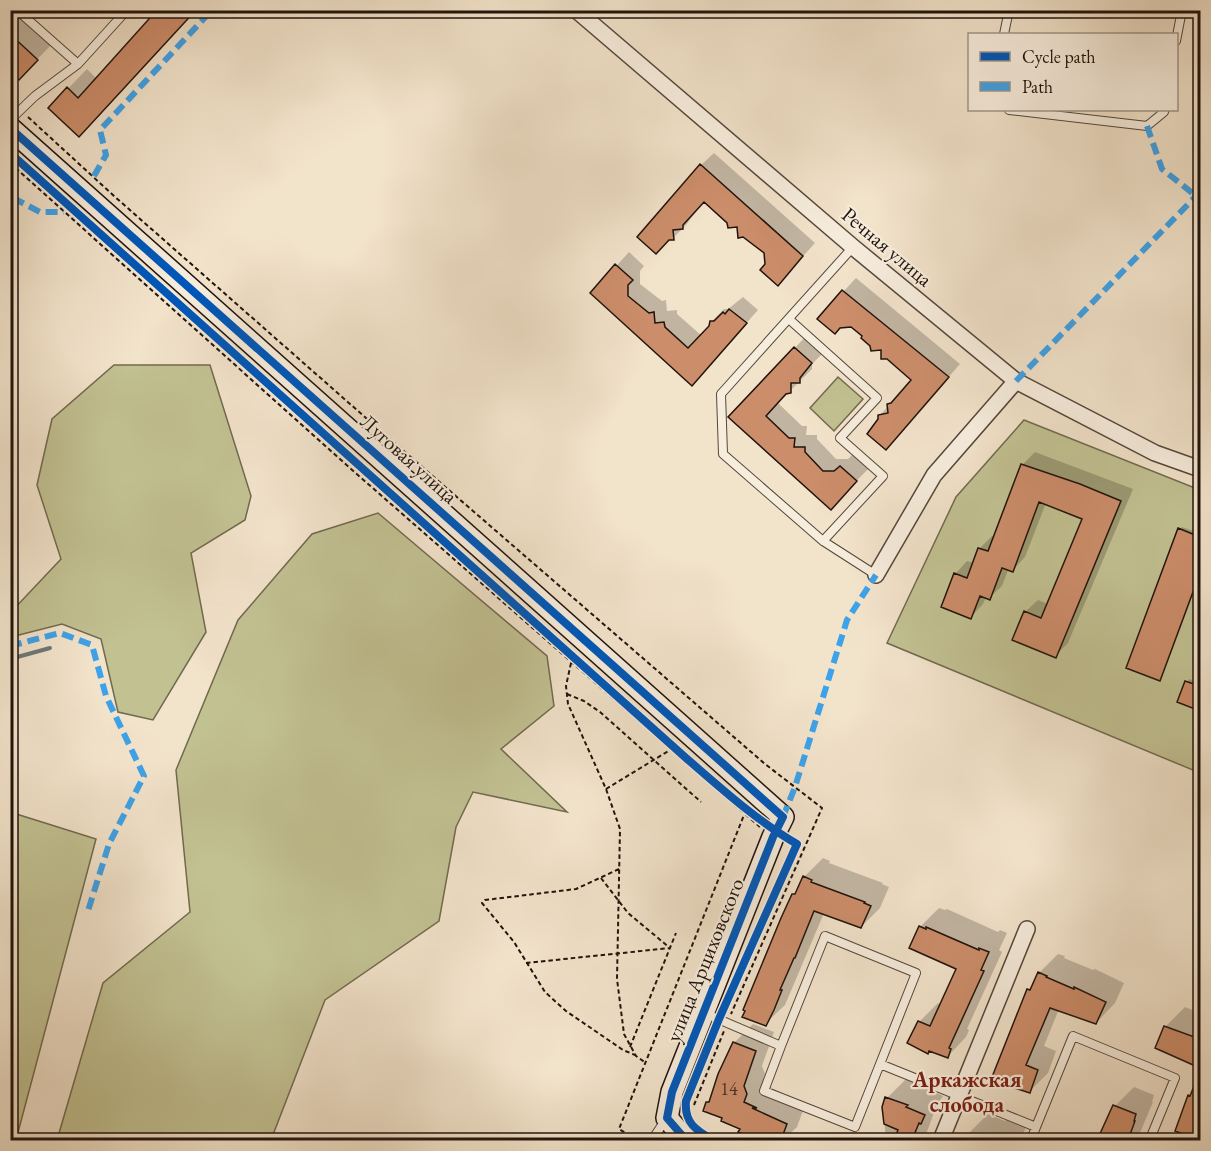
<svg xmlns="http://www.w3.org/2000/svg" width="1211" height="1151" font-family="'EB Garamond',serif">
  <rect width="100%" height="100%" fill="#f2e3cb"/>
  <filter id="stains"><feTurbulence type="fractalNoise" baseFrequency=".00333" numOctaves="4"/><feColorMatrix values="0 0 0 0 .2 0 0 0 0 .09 0 0 0 0 .02 0 0 0 .5 -.17"/></filter>
  <radialGradient id="worn" r=".72"><stop offset=".6" stop-color="#630" stop-opacity="0"/><stop offset="1" stop-color="#630" stop-opacity=".3"/></radialGradient>
  <path fill="#c2c192" stroke="#716a4f" stroke-width="1.5" d="M 114,365 L 210,365 L 251,496 L 245,520 L 191,553 L 206,632 L 153,720 L 118,712 L 101,639 L 62,624 L 11,637 L 11,612 L 61,559 L 37,485 L 52,419 Z
    M 838,377 L 863,399 L 834,431 L 810,408 Z
    M 1024,420 L 1200,490 L 1200,773 L 887,643 L 956,497 Z
    M 378,513 L 547,656 L 554,706 L 501,749 L 567,812 L 473,792 L 456,827 L 439,921 L 325,1000 L 271,1140 L 57,1140 L 103,983 L 190,912 L 176,770 L 238,620 L 312,534 Z
    M 10,812 L 96,839 L 16,1140 L 10,1140 Z"/>
  <path fill="#0003" d="M 10,10 L 24,10 L 56,40 L 19,78 L 10,70 Z
    M 195,10 L 79,135 L 50,107 L 87,69 L 97,79 Z
    M 714,153 L 815,243 L 778,284 L 767,264 L 766,252 L 739,225 L 729,222 L 704,201 L 686,225 L 673,238 L 669,238 L 701,165 Z
    M 629,252 L 644,266 L 640,271 L 640,284 L 662,301 L 666,300 L 667,311 L 677,310 L 677,314 L 702,336 L 711,326 L 711,322 L 724,309 L 728,309 L 743,297 L 758,310 L 704,371 L 592,293 Z
    M 856,278 L 960,364 L 886,448 L 880,415 L 913,379 L 883,348 L 851,326 L 819,318 Z
    M 807,335 L 823,350 L 820,353 L 822,354 L 812,364 L 812,369 L 778,403 L 802,426 L 807,426 L 806,435 L 817,435 L 817,439 L 836,459 L 848,459 L 853,454 L 869,468 L 843,495 L 730,417 Z
    M 1035,452 L 1133,489 L 1068,643 L 1055,656 L 1025,612 L 1038,600 L 1048,604 L 1084,518 L 1046,503 L 1025,557 L 1013,570 L 1009,568 L 1002,586 L 989,598 L 986,597 L 983,604 L 971,617 L 955,574 L 967,561 L 974,563 L 979,549 L 992,536 L 995,537 L 1022,465 Z
    M 1182,527 L 1200,533 L 1200,575 L 1159,680 L 1180,529 Z
    M 1189,679 L 1200,683 L 1200,709 L 1179,701 Z
    M 823,858 L 830,861 L 829,863 L 883,883 L 882,884 L 889,887 L 880,908 L 861,927 L 824,913 L 785,1005 L 765,1024 L 794,894 L 799,889 L 804,877 Z
    M 939,908 L 945,910 L 947,909 L 998,932 L 1000,930 L 1007,933 L 999,950 L 1002,952 L 967,1029 L 969,1030 L 966,1037 L 947,1057 L 919,1022 L 938,1003 L 941,1005 L 958,968 L 920,927 Z
    M 1058,954 L 1065,956 L 1064,958 L 1093,970 L 1095,969 L 1124,983 L 1115,1003 L 1096,1023 L 1059,1009 L 1044,1046 L 1056,1051 L 1048,1073 L 1029,1092 L 1010,1085 L 1029,990 L 1034,984 L 1039,973 Z
    M 1185,1007 L 1200,1013 L 1200,1067 L 1157,1047 L 1166,1026 Z
    M 753,1024 L 774,1032 L 762,1066 L 765,1074 L 762,1083 L 805,1105 L 797,1127 L 783,1140 L 764,1140 L 740,1131 L 742,1128 L 724,1117 L 708,1102 L 711,1099 L 734,1043 Z
    M 1200,1074 L 1200,1136 L 1198,1139 L 1189,1096 L 1193,1092 Z
    M 906,1079 L 926,1086 L 925,1088 L 943,1096 L 936,1107 L 924,1140 L 886,1140 L 883,1107 L 887,1098 Z
    M 1134,1087 L 1154,1095 L 1152,1102 L 1153,1102 L 1137,1140 L 1099,1140 L 1115,1106 Z
    M 988,1114 L 1005,1121 L 1008,1118 L 1026,1127 L 1020,1140 L 966,1140 L 969,1133 Z"/>
  <g fill="none" stroke-linecap="round" stroke-linejoin="round">
    <path stroke="#6c7878" stroke-width="4" d="M 10,659 L 50,648"/>
  </g>
  <path fill="#cc8d6a" stroke="#20130c" stroke-width="1.5" d="M 157,10 L 196,10 L 79,137 L 48,108 L 67,87 L 78,98 Z
    M 10,34 L 38,60 L 19,80 L 10,72 Z
    M 700,164 L 803,256 L 778,286 L 760,270 L 765,264 L 764,253 L 743,237 L 738,238 L 737,227 L 728,228 L 727,223 L 704,202 L 683,225 L 683,229 L 673,230 L 674,240 L 669,240 L 656,254 L 637,237 Z
    M 615,264 L 633,280 L 628,285 L 628,296 L 649,313 L 654,312 L 655,323 L 664,322 L 665,327 L 688,348 L 709,326 L 710,321 L 714,321 L 723,312 L 725,314 L 729,309 L 747,323 L 692,386 L 590,293 Z
    M 842,290 L 949,377 L 886,450 L 867,434 L 878,419 L 878,415 L 888,413 L 887,404 L 891,403 L 911,380 L 887,359 L 881,359 L 881,350 L 871,351 L 870,346 L 861,338 L 862,336 L 851,327 L 840,328 L 835,334 L 817,319 Z
    M 794,347 L 812,363 L 800,378 L 800,383 L 791,383 L 791,393 L 786,394 L 766,416 L 789,438 L 795,438 L 794,447 L 805,447 L 805,452 L 823,471 L 834,471 L 840,466 L 857,481 L 831,510 L 728,417 Z
    M 1021,464 L 1080,484 L 1121,501 L 1056,658 L 1012,640 L 1024,611 L 1041,618 L 1082,519 L 1039,502 L 1013,572 L 1002,568 L 990,600 L 980,596 L 971,619 L 941,607 L 954,573 L 967,578 L 978,548 L 988,551 Z
    M 1178,528 L 1200,537 L 1200,573 L 1160,681 L 1126,668 Z
    M 1185,681 L 1200,686 L 1200,711 L 1177,702 Z
    M 803,876 L 812,880 L 811,882 L 865,902 L 864,903 L 871,906 L 861,928 L 814,911 L 795,958 L 794,958 L 780,990 L 782,990 L 774,1010 L 766,1026 L 742,1017 L 745,1011 L 743,1010 L 781,918 L 792,894 L 795,894 Z
    M 919,926 L 926,929 L 926,927 L 979,950 L 979,948 L 989,952 L 981,970 L 984,971 L 949,1048 L 951,1049 L 948,1058 L 929,1051 L 928,1054 L 907,1043 L 918,1021 L 930,1026 L 956,969 L 909,948 Z
    M 1038,972 L 1047,976 L 1046,977 L 1074,989 L 1074,987 L 1106,1002 L 1096,1024 L 1050,1008 L 1026,1065 L 1038,1070 L 1030,1093 L 1008,1086 L 1009,1083 L 992,1077 L 1027,989 L 1030,990 Z
    M 1164,1026 L 1200,1039 L 1200,1068 L 1155,1048 Z
    M 733,1042 L 756,1051 L 744,1086 L 747,1094 L 744,1102 L 757,1108 L 752,1108 L 787,1124 L 781,1140 L 755,1140 L 738,1132 L 740,1129 L 721,1121 L 722,1118 L 703,1111 L 706,1102 L 709,1102 L 718,1074 Z
    M 1200,1071 L 1200,1134 L 1198,1140 L 1175,1131 L 1188,1095 L 1190,1096 Z
    M 885,1097 L 908,1105 L 906,1107 L 925,1115 L 921,1124 L 919,1123 L 912,1140 L 894,1140 L 898,1130 L 884,1124 L 882,1107 Z
    M 1113,1105 L 1136,1114 L 1134,1121 L 1135,1121 L 1128,1140 L 1099,1140 L 1101,1137 L 1099,1136 Z"/>
  <g fill="none" stroke-linecap="round" stroke-linejoin="round">
    <g stroke="#54473c" stroke-width="10">
      <path id="lane" d="M 17,10 L 78,64
        M 1004,34 L 1009,10
        M 1176,41 L 1182,10
        M 1009,110 L 1147,126 L 1164,112 L 1164,110
        M 10,120 L 35,96 L 78,64 L 127,10
        M 10,196 L 13,198 L 10,201
        M 853,247 L 721,394 L 723,454 L 823,541 L 876,575
        M 790,320 L 877,398 L 840,438 L 883,476 L 823,541
        M 704,1013 L 781,1046 L 764,1091 L 855,1127 L 880,1064 L 1036,1127 L 1073,1036 L 1175,1078 L 1150,1139 L 1154,1140
        M 781,1046 L 825,936 L 916,973 L 880,1064
        M 652,1140 L 666,1119
        M 1031,1140 L 1036,1127"/>
    </g>
    <g stroke="#54473c" stroke-width="18">
      <path id="street" d="M 576,10 L 853,247 L 1016,381 L 1155,453 L 1200,469
        M 876,575 L 934,475 L 1016,381
        M 941,1140 L 1027,929"/>
    </g>
    <g stroke="#20130c" stroke-width="24">
      <path id="secondary" d="M 10,128 L 783,817 L 773,837 L 672,1092 L 667,1118 L 686,1140"/>
    </g>
    <path stroke="#20130c" stroke-width="2" stroke-dasharray="4.5 3" stroke-linecap="butt" d="M 28,117 L 114,196 L 383,433 L 765,764 L 822,808 L 731,1014
      M 10,163 L 351,469 L 760,827
      M 571,663 L 566,686 L 568,704 L 606,789 L 620,829 L 617,979 L 624,1034 L 636,1056 L 646,1063
      M 567,694 L 584,701 L 600,712 L 701,802
      M 606,789 L 670,750
      M 619,869 L 576,889 L 485,900 L 482,903 L 514,942 L 545,992 L 566,1011 L 623,1050 L 635,1055
      M 601,878 L 628,913 L 670,948
      M 526,963 L 670,948
      M 630,1047 L 676,933
      M 694,1105 L 724,1031
      M 637,1140 L 619,1129 L 744,815"/>
    <use href="#lane" stroke="#f7eddd" stroke-width="8"/>
    <use href="#street" stroke="#f7eddd" stroke-width="15"/>
    <use href="#secondary" stroke="#f7eddd" stroke-width="21"/>
    <path stroke="#3da2e9" stroke-width="6" stroke-dasharray="12 6" stroke-linecap="butt" d="M 1147,126 L 1162,169 L 1196,196
      M 94,176 L 106,155 L 100,130 L 212,10
      M 13,198 L 40,212 L 64,212
      M 1016,381 L 1200,192
      M 10,646 L 60,633 L 92,645 L 106,696 L 144,776 L 109,844 L 87,914
      M 783,817 L 795,787 L 847,620 L 876,575"/>
    <g stroke="#f7eddd" stroke-width="11">
      <path id="cycleway" d="M 10,128 L 783,817 L 773,837 L 672,1092 L 667,1118 L 686,1140
        M 10,153 L 686,758 C 722,789 757,821 797,844 L 719,1019 L 686,1101 C 684,1123 696,1130 713,1140"/>
    </g>
    <use href="#cycleway" stroke="#0057b8" stroke-width="8"/>
  </g>
  <g text-anchor="middle" stroke-width="4.5" stroke-linejoin="round" paint-order="stroke">
    <g font-size="18" fill="#4b3224">
      <text x="729" y="1095">14</text>
    </g>
    <g font-size="21" fill="#20130c" stroke="#f7eddd">
      <text transform="translate(887 247) rotate(40)" y="7">Речная улица</text>
      <text transform="translate(409 459) rotate(42)" y="7">Луговая улица</text>
      <text transform="translate(705 960) rotate(-68)" y="7">улица Арциховского</text>
    </g>
    <g font-size="22" font-weight="bold" fill="#7a1f14" stroke="#f7eddd">
      <text x="967" y="1087">Аркажская<tspan x="967" dy="25">слобода</tspan></text>
    </g>
  </g>
  <rect width="1211" height="1151" fill="none" stroke="#f2e3cb" stroke-width="36"/>
  <rect x="12" y="12" width="1187" height="1127" fill="none" stroke="#20130c" stroke-width="3"/>
  <rect x="18" y="18" width="1175" height="1115" fill="none" stroke="#20130c" stroke-width="1.5"/>
  <rect x="968" y="33" width="210" height="78" fill="#f7eddd" stroke="#a19689" stroke-width="1.5"/>
  <rect x="980" y="52" width="30" height="9" fill="#0057b8" stroke="#a19689" stroke-width="1.5"/>
  <text x="1022" y="63" font-size="18" fill="#20130c">Cycle path</text>
  <rect x="980" y="82" width="30" height="9" fill="#3da2e9" stroke="#a19689" stroke-width="1.5"/>
  <text x="1022" y="93" font-size="18" fill="#20130c">Path</text>
  <rect width="100%" height="100%" filter="url(#stains)"/>
  <rect width="100%" height="100%" fill="url(#worn)"/>
</svg>
